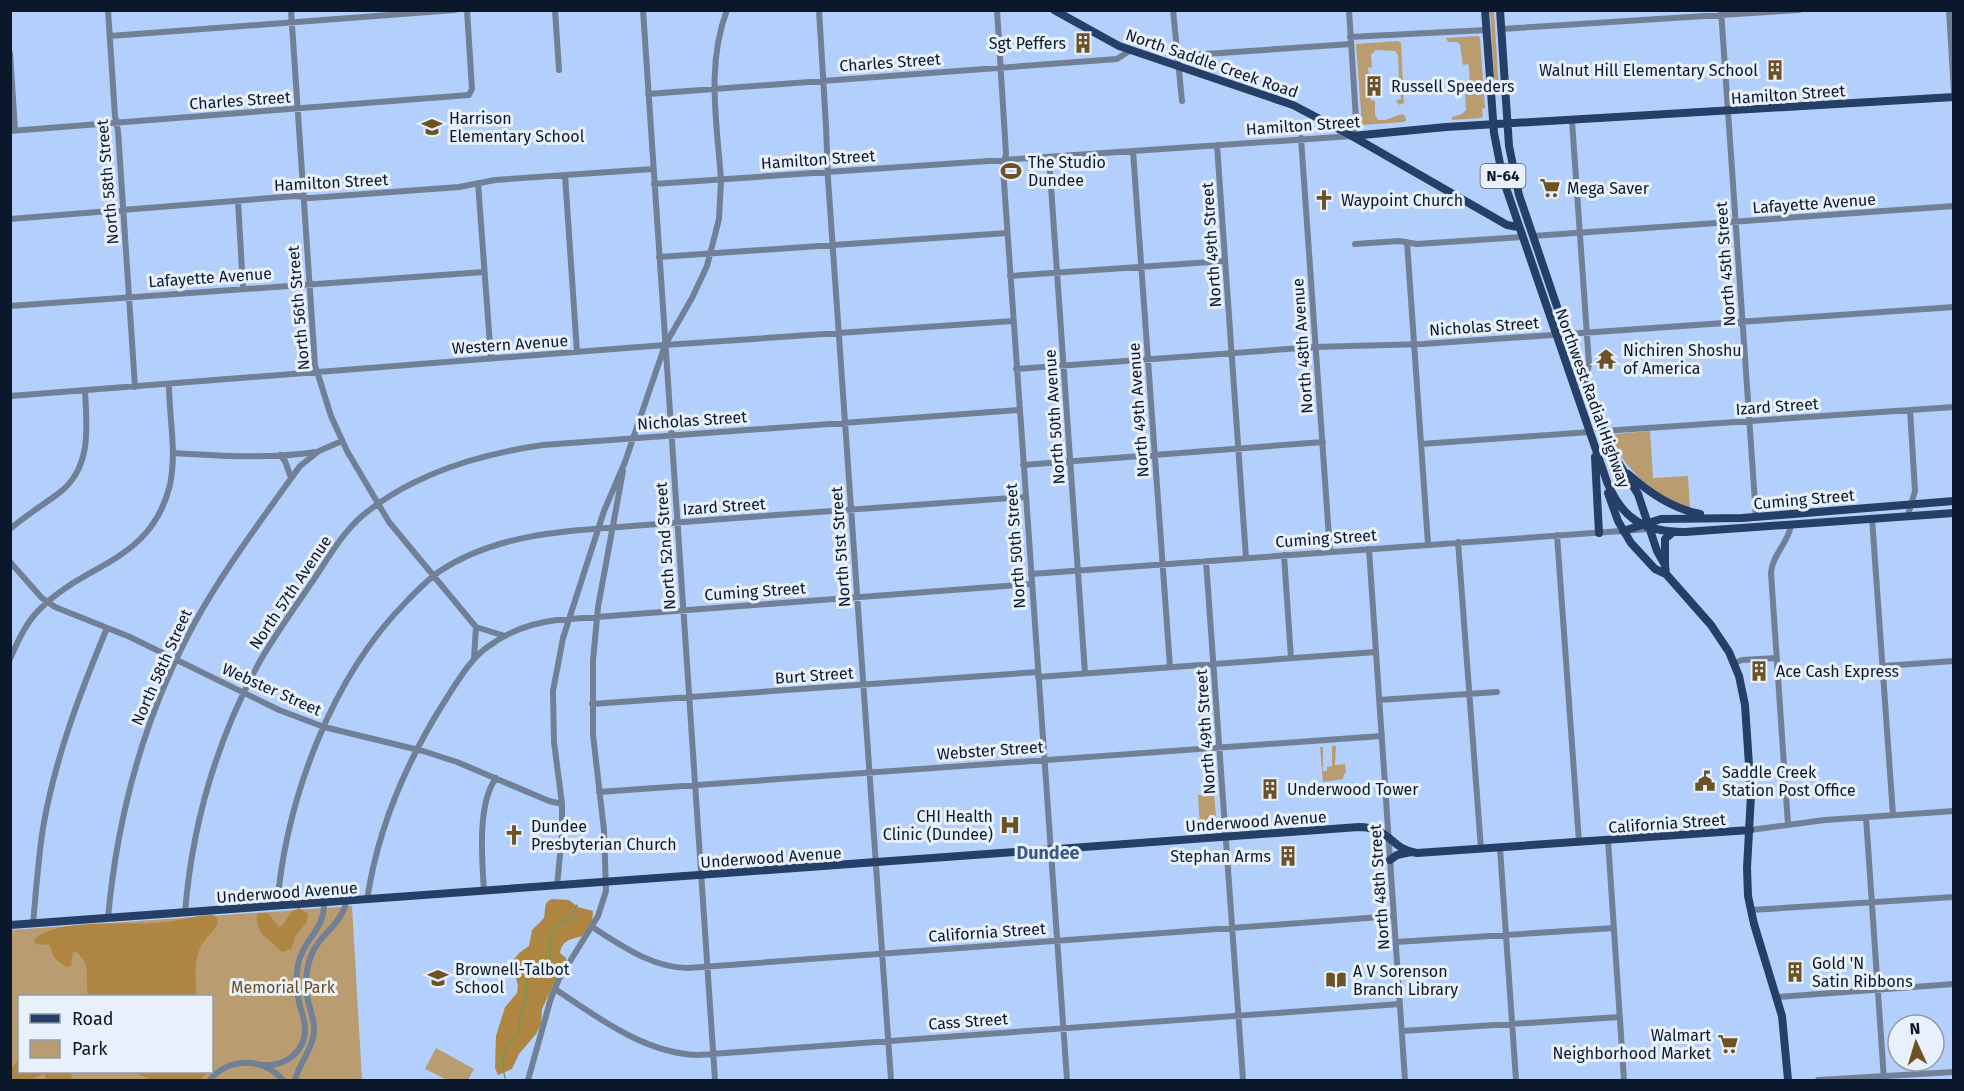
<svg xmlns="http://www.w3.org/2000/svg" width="1964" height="1091" font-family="'Fira Sans',sans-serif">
  <rect width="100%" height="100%" fill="#b3d0fd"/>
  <path fill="#b99d70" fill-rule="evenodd" d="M 1490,11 L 1494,11 L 1499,91 L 1494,77 Z
    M 1478,36 L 1480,38 L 1485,108 L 1482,109 L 1483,116 L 1481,118 L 1452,120 L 1452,117 L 1462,114 L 1466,110 L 1465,94 L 1470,92 L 1469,67 L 1468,64 L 1463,65 L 1460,45 L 1457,42 L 1448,42 L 1446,38 Z
    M 1398,41 L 1401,43 L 1404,103 L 1399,105 L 1396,101 L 1401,99 L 1400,93 L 1395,92 L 1396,86 L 1399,81 L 1398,55 L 1395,51 L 1376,50 L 1371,55 L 1372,68 L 1368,67 L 1371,100 L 1375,101 L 1375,115 L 1378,120 L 1385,120 L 1402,114 L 1405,116 L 1406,120 L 1404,122 L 1362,125 L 1356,44 Z
    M 1650,431 L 1653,478 L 1688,476 L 1690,509 C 1656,495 1628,474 1612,440 L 1615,434 Z
    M 1332,746 L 1336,746 L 1335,765 L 1345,764 L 1346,773 L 1344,774 L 1343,779 L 1323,782 L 1320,747 L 1323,747 L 1323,771 L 1327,771 L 1327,767 L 1332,766 Z
    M 1214,794 L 1217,827 L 1200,829 L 1198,795 Z
    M 352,906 L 362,1080 L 11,1080 L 11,930 ZM 20,996 L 212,996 L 212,1072 L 20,1072 Z
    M 436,1048 L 474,1069 L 468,1080 L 447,1080 L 425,1069 Z"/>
  <path fill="#ae8642" d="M 552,899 L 569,900 L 578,907 L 593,911 L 592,923 L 583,936 C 571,939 562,940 560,953 L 566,958 L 566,963 L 562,967 L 542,1009 L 541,1024 L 536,1034 L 519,1054 L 512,1069 L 498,1075 L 495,1068 L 496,1036 L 505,1007 L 517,993 L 518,986 L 512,962 L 519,953 L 529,946 L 532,930 L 544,918 C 546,910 543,902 552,899 Z
    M 299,908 L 308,914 L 307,922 L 296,935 L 291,949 L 282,952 L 261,933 L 256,919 L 258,913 L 268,913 L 278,926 L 282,926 L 292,911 Z
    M 212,915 L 216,916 L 218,923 C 214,931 207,936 203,943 C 193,959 195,978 197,996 L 88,996 C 84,978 93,969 77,952 L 73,952 L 71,966 L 67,967 C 54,958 55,962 50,945 L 35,944 L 34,940 C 57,916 133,927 166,922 C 182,920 196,915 212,915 Z
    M 19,1060 L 20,1072 L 71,1072 L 72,1080 L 46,1080 L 44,1074 L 36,1077 L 35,1080 L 11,1080 C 9,1071 12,1066 19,1060 Z
    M 134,1072 L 207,1072 L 200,1080 L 152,1080 Z"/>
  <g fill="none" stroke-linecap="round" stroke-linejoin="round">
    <path stroke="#6b995e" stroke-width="1.5" d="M 505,1078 C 500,1056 502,1048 519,1033 L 520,1015 L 526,1001 L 526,985 L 528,977 L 539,964 L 550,957 L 550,935 L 558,925 L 571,917 L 577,905"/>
    <path stroke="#718097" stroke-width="6" d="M 108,10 L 115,116 L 118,131 L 135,387
      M 291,10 L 315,365 L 331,416 L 347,451 L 389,522 L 476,627 L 505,636
      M 555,10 L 559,70
      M 643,10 L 715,1080
      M 819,10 L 826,126 L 828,179 L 891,1080
      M 997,10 L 1006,154 L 1003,168 L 1067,1080
      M 1173,10 L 1182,101
      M 1721,10 L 1756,517
      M 1949,10 L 1954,92
      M 1501,29 L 1799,10
      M 110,36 L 455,10
      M 1350,37 L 1486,30
      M 10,53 L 15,130
      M 1176,56 L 1351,44
      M 648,94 L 1117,59 L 1131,50
      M 1572,121 L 1589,364 L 1585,382
      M 10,131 L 469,95 L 472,89 L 467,10
      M 1301,138 L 1330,552
      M 1217,145 L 1246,558
      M 1133,151 L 1170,667
      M 1049,158 L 1085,673
      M 565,175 L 577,352
      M 478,183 L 491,359
      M 654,184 L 1352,136 L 1356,119 L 1349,10
      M 238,201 L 243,288
      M 10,219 L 295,196 L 311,198 L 459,187 L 495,180 L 653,169
      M 1533,236 L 1954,206
      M 1407,242 L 1428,544
      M 1355,244 L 1399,241 L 1417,244 L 1522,237
      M 659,257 L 1007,233
      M 1010,276 L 1225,261
      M 10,306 L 484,272
      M 1016,369 L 1315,347 L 1423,344 L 1954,307
      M 10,396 L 665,345 L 1013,321
      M 1603,431 L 1954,407
      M 1421,444 L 1590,432
      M 173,453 C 220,456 269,459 316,452
      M 280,455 L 285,461 L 291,478
      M 1023,465 L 1323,442
      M 1908,515 L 1915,491 L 1910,410
      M 1872,518 L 1893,815
      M 10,529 C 25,516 43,505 59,493 C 92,468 87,427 85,391
      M 1557,535 L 1579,842
      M 1458,542 L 1481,849
      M 1369,549 L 1405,1080
      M 1284,555 L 1291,658
      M 1206,561 L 1243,1080
      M 10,562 L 42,598 L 55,607 L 130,637 L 279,710 L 324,727 L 423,751 L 457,762 L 549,801 L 562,804
      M 1031,574 L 1649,529
      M 10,659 C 18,641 26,622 41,608 C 87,562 151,562 170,485 C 177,451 169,418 169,384
      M 474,659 L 476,627
      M 1734,663 L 1742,660 L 1777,658
      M 1883,666 L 1954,661
      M 1038,677 L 1376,652
      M 1379,700 L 1497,692
      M 592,704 L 1038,672
      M 599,792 L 1382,736
      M 1866,817 L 1884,1080
      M 1788,825 L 1771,573 C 1772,555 1789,542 1791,525
      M 1750,830 L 1825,820 L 1954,811
      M 1608,840 L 1624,1080
      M 1500,848 L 1516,1080
      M 557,886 L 562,834 L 562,804 L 554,742 L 553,691 L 563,638 L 604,511 L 625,462 L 665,345 L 692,298 L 707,266 L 719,219 L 721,180 C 717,123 706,65 727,10
      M 484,891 C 482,859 477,804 496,778
      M 367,900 C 378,826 408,758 448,696 C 459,679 472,657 489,646 C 509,631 532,623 557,620 L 1031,584
      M 277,906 C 286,800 331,677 407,601 C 418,590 428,579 440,571 C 493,536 558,531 619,527 C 658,524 697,521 736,518 C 833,511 929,504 1025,497
      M 1751,910 L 1954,897
      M 185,913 C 192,825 217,739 260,661 C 275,635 293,610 310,585 C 326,562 341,534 362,516 C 412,474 480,454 543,445 L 1019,410
      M 108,918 C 118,807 147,705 203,608 C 232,559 267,512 300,466 L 319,451 L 342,441
      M 33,924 C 36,892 38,860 43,828 C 55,758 80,693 107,628
      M 592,927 C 621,945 652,968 688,968 L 1394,916
      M 1396,942 L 1614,928
      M 555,989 C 597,1017 644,1053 697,1055 L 1400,1004
      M 1777,997 L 1954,984
      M 1402,1031 L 1620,1017
      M 262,1065 C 284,1067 305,1053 305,1029 C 305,1020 301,1011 299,1002 C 296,990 296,977 298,965 C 303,939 325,930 324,903
      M 210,1080 C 229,1057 263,1057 283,1080
      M 295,1080 C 299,1064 312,1050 314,1033 C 315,1022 311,1012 308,1001 C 304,984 306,967 313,951 C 322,933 344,921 346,901
      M 528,1080 L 551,998 L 559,979 L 598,916 L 606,891 L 604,830 L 593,735 L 593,661 L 598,607 L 623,471
      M 1818,1080 L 1954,1072"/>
    <path stroke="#263f66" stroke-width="8" d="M 1054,10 L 1119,46 L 1293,105 L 1352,136 L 1507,225 L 1518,227
      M 1485,10 L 1494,133 L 1503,179 L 1607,482 C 1623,520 1644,532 1685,532 L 1954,513
      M 1500,10 L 1509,146 L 1519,195 L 1566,333 L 1603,431 L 1616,459 L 1638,494 L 1657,551 L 1665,565 L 1666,574
      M 1352,136 L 1446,127 L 1954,97
      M 1595,457 L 1599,533
      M 1628,474 C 1650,493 1671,508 1700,514
      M 1608,493 L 1618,521 L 1631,543 L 1655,569 L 1666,574 L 1711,625 L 1729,652 L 1739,676 L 1745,705 L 1751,795 L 1747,868 L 1748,896 L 1754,924 L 1782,1016 L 1788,1080
      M 1623,531 L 1661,519 L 1742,518 L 1954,501
      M 1665,564 L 1665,539 L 1673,532
      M 1390,860 L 1397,855 L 1411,852
      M 10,925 L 1359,827 C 1391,827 1391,850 1417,853 L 1750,830"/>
  </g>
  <defs>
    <g id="building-bare" transform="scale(1.62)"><path d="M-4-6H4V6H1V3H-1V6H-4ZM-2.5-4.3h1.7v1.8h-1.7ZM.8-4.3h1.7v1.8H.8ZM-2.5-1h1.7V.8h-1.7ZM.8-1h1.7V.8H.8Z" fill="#6c5224" stroke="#e8f0fb" stroke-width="2.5" paint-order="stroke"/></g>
    <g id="school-bare" transform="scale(1.62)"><path d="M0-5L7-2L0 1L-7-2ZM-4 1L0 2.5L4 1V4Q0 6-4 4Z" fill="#6c5224" stroke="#e8f0fb" stroke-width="2.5" paint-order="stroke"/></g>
    <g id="stadium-bare" transform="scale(1.62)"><path d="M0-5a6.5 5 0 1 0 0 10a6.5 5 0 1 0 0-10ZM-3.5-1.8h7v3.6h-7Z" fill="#6c5224" stroke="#e8f0fb" stroke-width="2.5" paint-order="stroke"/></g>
    <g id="supermarket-bare" transform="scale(1.62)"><path d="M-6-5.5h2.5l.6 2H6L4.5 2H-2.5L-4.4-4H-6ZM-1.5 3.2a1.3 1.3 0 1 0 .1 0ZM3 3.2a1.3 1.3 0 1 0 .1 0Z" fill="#6c5224" stroke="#e8f0fb" stroke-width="2.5" paint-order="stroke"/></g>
    <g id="church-bare" transform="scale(1.62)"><path d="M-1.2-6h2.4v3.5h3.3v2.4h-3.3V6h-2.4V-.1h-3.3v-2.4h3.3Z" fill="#6c5224" stroke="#e8f0fb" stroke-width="2.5" paint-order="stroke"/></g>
    <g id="temple-bare" transform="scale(1.62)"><path d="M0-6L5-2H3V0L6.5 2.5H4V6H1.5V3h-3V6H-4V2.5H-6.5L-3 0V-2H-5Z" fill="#6c5224" stroke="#e8f0fb" stroke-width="2.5" paint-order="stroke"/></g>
    <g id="civic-bare" transform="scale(1.62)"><path d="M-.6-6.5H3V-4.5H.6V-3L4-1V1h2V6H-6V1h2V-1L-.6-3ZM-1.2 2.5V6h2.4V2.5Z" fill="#6c5224" stroke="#e8f0fb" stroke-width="2.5" paint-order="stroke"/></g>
    <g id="hospital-bare" transform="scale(1.62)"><path d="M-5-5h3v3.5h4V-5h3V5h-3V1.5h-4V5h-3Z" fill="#6c5224" stroke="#e8f0fb" stroke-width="2.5" paint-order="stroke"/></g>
    <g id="library-bare" transform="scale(1.62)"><path d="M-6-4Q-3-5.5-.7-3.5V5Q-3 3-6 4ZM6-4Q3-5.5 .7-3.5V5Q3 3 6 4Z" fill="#6c5224" stroke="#e8f0fb" stroke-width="2.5" paint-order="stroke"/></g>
  </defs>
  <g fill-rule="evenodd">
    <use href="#building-bare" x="1083" y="43"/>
    <use href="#building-bare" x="1775" y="70"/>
    <use href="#building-bare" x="1374" y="86"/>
    <use href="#school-bare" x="432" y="127"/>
    <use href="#stadium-bare" x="1011" y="171"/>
    <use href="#supermarket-bare" x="1550" y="188"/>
    <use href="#church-bare" x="1324" y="200"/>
    <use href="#temple-bare" x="1606" y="359"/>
    <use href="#building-bare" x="1759" y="671"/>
    <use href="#civic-bare" x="1705" y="781"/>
    <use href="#building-bare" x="1270" y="789"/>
    <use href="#hospital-bare" x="1010" y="825"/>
    <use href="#church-bare" x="514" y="835"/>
    <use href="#building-bare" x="1288" y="856"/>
    <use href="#building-bare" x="1795" y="972"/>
    <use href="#school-bare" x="438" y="978"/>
    <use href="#library-bare" x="1336" y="980"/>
    <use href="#supermarket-bare" x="1728" y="1044"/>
  </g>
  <g text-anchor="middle" stroke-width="6" stroke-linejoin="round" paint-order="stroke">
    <rect fill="#e8f0fb" stroke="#4d596a" stroke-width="1.5" x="1480.5" y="164" width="45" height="24" rx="4.5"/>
    <g font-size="15" font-weight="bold" fill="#0b182c">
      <text x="1503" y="181">N-64</text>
    </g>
    <g font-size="16" fill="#0b182c" stroke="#e8f0fb" text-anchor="start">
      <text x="1066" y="49" text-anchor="end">Sgt Peffers</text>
      <text x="1758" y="76" text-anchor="end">Walnut Hill Elementary School</text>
      <text x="1391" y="92">Russell Speeders</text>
      <text x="449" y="124">Harrison<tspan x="449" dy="18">Elementary School</tspan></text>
      <text x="1028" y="168">The Studio<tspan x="1028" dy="18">Dundee</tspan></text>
      <text x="1567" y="194">Mega Saver</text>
      <text x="1341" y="206">Waypoint Church</text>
      <text x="1623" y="356">Nichiren Shoshu<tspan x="1623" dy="18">of America</tspan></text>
      <text x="1776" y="677">Ace Cash Express</text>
      <text x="1722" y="778">Saddle Creek<tspan x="1722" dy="18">Station Post Office</tspan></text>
      <text x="1287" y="795">Underwood Tower</text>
      <text x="993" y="822" text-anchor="end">CHI Health<tspan x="993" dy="18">Clinic (Dundee)</tspan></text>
      <text x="531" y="832">Dundee<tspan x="531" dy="18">Presbyterian Church</tspan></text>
      <text x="1271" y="862" text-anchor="end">Stephan Arms</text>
      <text x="1812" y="969">Gold 'N<tspan x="1812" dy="18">Satin Ribbons</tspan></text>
      <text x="455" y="975">Brownell-Talbot<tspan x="455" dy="18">School</tspan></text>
      <text x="1353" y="977">A V Sorenson<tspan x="1353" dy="18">Branch Library</tspan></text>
      <text x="1711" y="1041" text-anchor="end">Walmart<tspan x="1711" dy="18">Neighborhood Market</tspan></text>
    </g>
    <g font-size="16" fill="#0b182c" stroke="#e8f0fb">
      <text transform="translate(890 62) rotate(-4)" y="6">Charles Street</text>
      <text transform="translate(1212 63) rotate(19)" y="6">North Saddle Creek Road</text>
      <text transform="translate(1788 94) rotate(-4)" y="6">Hamilton Street</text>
      <text transform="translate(240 100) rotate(-4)" y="6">Charles Street</text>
      <text transform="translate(1303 125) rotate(-4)" y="6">Hamilton Street</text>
      <text transform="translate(818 159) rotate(-4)" y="6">Hamilton Street</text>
      <text transform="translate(107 182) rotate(-95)" y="6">North 58th Street</text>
      <text transform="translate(331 182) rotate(-3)" y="6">Hamilton Street</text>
      <text transform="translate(1814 203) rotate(-4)" y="6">Lafayette Avenue</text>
      <text transform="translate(1211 245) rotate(-94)" y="6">North 49th Street</text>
      <text transform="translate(1725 264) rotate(-94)" y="6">North 45th Street</text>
      <text transform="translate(210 277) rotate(-4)" y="6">Lafayette Avenue</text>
      <text transform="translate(298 308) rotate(-95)" y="6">North 56th Street</text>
      <text transform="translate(1484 326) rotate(-4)" y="6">Nicholas Street</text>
      <text transform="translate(510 344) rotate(-4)" y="6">Western Avenue</text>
      <text transform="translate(1302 346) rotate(-94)" y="6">North 48th Avenue</text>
      <text transform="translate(1593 398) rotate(70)" y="6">Northwest Radial Highway</text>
      <text transform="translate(1777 406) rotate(-4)" y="6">Izard Street</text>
      <text transform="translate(1138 410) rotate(-94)" y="6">North 49th Avenue</text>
      <text transform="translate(1054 417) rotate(-94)" y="6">North 50th Avenue</text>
      <text transform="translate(692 420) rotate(-4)" y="6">Nicholas Street</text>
      <text transform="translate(1804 499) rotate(-5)" y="6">Cuming Street</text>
      <text transform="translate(724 506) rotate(-4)" y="6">Izard Street</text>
      <text transform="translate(1326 538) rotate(-4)" y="6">Cuming Street</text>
      <text transform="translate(665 546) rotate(-94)" y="6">North 52nd Street</text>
      <text transform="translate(1015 546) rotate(-94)" y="6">North 50th Street</text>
      <text transform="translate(840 547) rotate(-94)" y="6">North 51st Street</text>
      <text transform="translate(755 591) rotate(-4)" y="6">Cuming Street</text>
      <text transform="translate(290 592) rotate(-56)" y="6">North 57th Avenue</text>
      <text transform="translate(161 667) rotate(-66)" y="6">North 58th Street</text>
      <text transform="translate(814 675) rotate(-4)" y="6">Burt Street</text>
      <text transform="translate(272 689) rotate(24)" y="6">Webster Street</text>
      <text transform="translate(1205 732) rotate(-94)" y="6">North 49th Street</text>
      <text transform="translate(990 750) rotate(-4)" y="6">Webster Street</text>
      <text transform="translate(1256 821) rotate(-4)" y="6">Underwood Avenue</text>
      <text transform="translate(1667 823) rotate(-4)" y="6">California Street</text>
      <text transform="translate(771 857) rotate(-4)" y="6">Underwood Avenue</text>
      <text transform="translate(1379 887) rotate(-94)" y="6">North 48th Street</text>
      <text transform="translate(287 892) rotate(-4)" y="6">Underwood Avenue</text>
      <text transform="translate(987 932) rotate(-4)" y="6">California Street</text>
      <text transform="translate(968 1021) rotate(-4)" y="6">Cass Street</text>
    </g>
    <g font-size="16" fill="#6a4d1a" stroke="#e8f0fb">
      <text x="283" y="993">Memorial Park</text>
    </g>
    <g font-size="18" font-weight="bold" fill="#395888" stroke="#e8f0fb">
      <text x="1048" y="859">Dundee</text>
    </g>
  </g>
  <rect width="1964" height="1091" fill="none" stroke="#0b182c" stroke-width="24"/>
  <rect x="18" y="995" width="195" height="78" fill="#e8f0fb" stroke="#909aa8" stroke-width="1.5"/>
  <rect x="30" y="1014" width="30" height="9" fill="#263f66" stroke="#909aa8" stroke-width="1.5"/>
  <text x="72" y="1025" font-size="18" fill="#0b182c">Road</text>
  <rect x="30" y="1040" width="30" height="18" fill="#b99d70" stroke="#909aa8" stroke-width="1.5"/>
  <text x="72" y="1055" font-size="18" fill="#0b182c">Park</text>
  <g transform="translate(1916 1043) rotate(356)"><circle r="28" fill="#e8f0fb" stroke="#909aa8" stroke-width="1.5"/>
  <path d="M0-4.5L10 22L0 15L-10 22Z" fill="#6c5224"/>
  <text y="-9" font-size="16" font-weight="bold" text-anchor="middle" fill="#0b182c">N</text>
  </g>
</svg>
